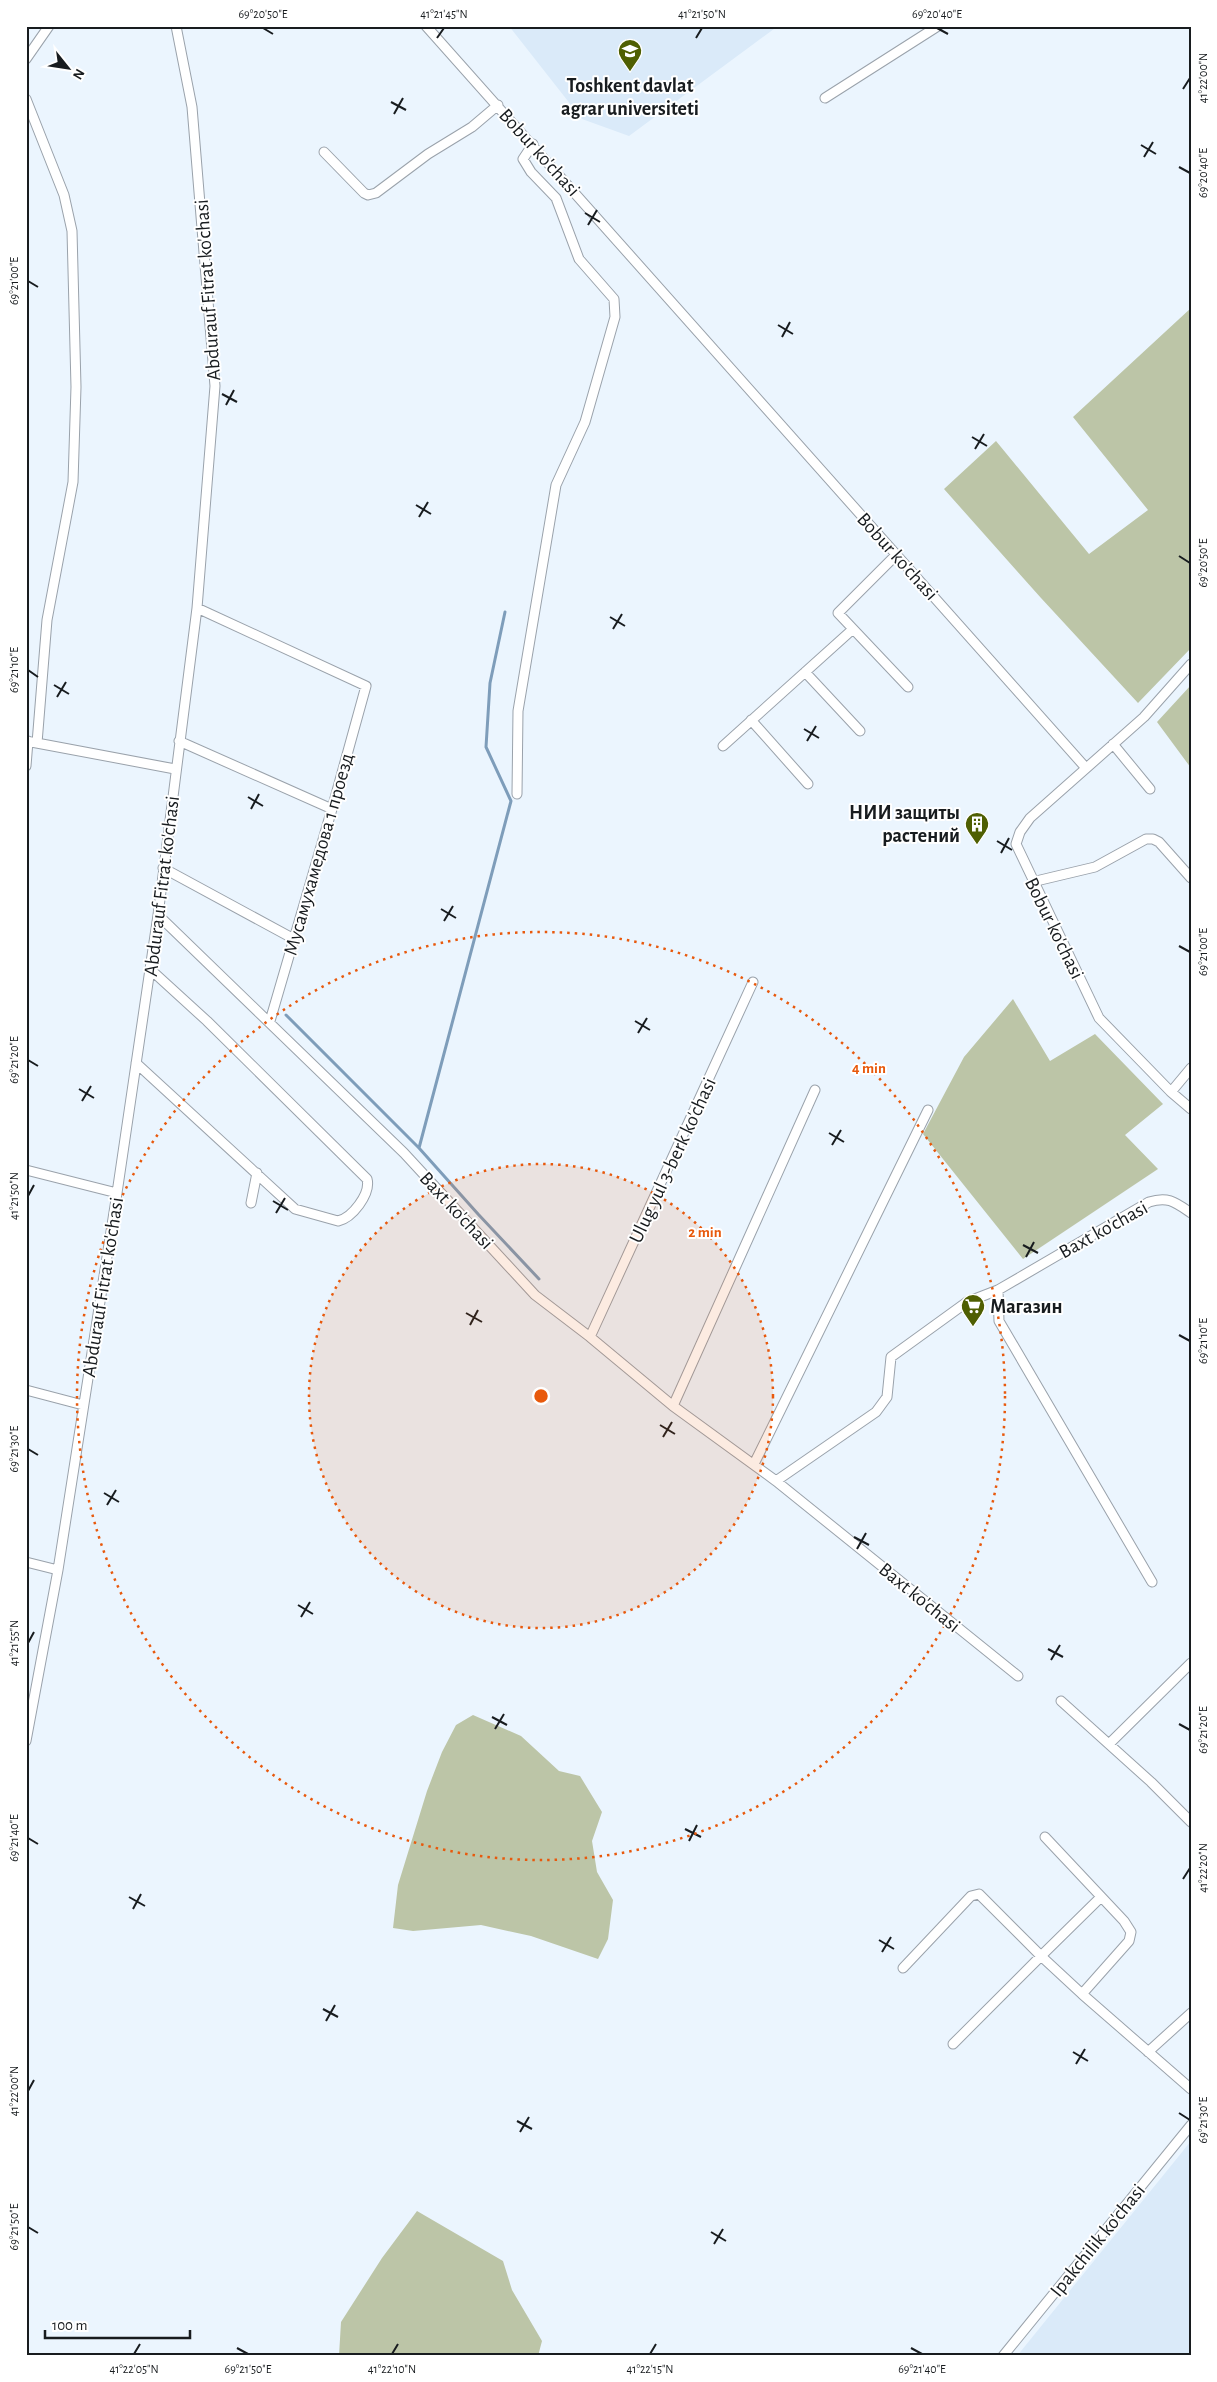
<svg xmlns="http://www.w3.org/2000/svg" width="1217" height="2382" font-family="'Alegreya Sans',sans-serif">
  <rect width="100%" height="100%" fill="#ebf5fe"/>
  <path fill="#daeaf9" d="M 509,26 L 778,26 L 629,136 L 582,119 Z
    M 1191,2141 L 1191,2356 L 1017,2356 Z"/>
  <path fill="#bcc5a7" d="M 1191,308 L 1191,648 L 1138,703 L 1041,598 L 944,489 L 996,441 L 1089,554 L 1148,510 L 1073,417 Z
    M 1191,685 L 1191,768 L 1157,722 Z
    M 1013,999 L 1050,1061 L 1095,1034 L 1163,1104 L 1125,1135 L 1158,1169 L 1023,1259 L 923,1134 L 964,1057 Z
    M 473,1715 L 521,1736 L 559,1771 L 580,1776 L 602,1812 L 592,1841 L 597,1872 L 613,1900 L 608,1939 L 598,1959 L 531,1936 L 481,1925 L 413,1931 L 393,1928 L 398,1885 L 427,1791 L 442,1752 L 456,1725 Z
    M 417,2211 L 503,2261 L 512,2290 L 542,2341 L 538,2356 L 339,2356 L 341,2322 L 382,2258 Z"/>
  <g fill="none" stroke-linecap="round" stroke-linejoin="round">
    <path stroke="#7e9dba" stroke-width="3" d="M 286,1015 L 419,1148 L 478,1214 L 539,1279
      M 419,1148 L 511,801 L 486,747 L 490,683 L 505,612"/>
    <g stroke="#9aa2ab" stroke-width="11">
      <path id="street" d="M 426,26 L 1086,768
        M 26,59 L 49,26
        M 825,98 L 938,26
        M 26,99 L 64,195 L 72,231 L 76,387 L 73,482 L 47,620 L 37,743
        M 324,152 L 364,193 L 368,195 L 376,193 L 428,154 L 472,127 L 498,105
        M 897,554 L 838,613 L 908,687
        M 197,608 L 366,686 L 332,809 L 270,1021
        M 1191,664 L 1144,717 L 1030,818 L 1020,832 L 1016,844 L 1099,1018 L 1171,1092 L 1191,1109
        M 805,672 L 860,731
        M 751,720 L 808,784
        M 26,741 L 175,769
        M 179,741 L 332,809
        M 1113,744 L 1150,789
        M 723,746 L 853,629
        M 26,766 L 28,741
        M 517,794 L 518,711 L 556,485 L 585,422 L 615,317 L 614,299 L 579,259 L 556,198 L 531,172 L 523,159 L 533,144
        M 163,868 L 294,939
        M 1032,882 L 1095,867 L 1146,839 L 1153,839 L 1159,842 L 1191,878
        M 158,915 L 404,1153 L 535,1295 L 590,1337 L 673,1406 L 776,1481 L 1018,1676
        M 136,1063 L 295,1209 L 338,1221 C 352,1218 371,1194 367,1179 L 207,1021 L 150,969
        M 1171,1092 L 1191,1068
        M 26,1170 L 117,1193
        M 251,1203 L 257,1173
        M 998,1290 L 999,1321 L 1152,1582
        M 590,1337 L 753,982
        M 26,1390 L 83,1405
        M 673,1406 L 815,1090
        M 754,1464 L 928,1110
        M 776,1481 L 876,1412 L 887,1397 L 891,1357 L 967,1302 L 998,1290 L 1149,1202 C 1168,1196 1175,1202 1191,1213
        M 26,1562 L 58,1570
        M 1061,1701 L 1151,1782 L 1191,1822
        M 26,1741 L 58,1570 L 117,1193 L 158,915 L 197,608 L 215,386 L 192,107 L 176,26
        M 1109,1744 L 1191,1663
        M 1045,1837 L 1124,1921 L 1131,1932 L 1129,1941 L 1082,1994 L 1191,2089
        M 903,1968 L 971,1896 L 979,1894 L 1041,1956 L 1101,1897
        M 953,2044 L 1041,1956 L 1082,1994
        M 1148,2052 L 1191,2013
        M 1003,2356 L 1191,2125"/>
    </g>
    <use href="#street" stroke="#fff" stroke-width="9"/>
  </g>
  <path fill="none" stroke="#181c1f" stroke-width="2" d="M 263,28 L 273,34M 937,28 L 948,34M 437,38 L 444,28M 696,38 L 702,28M 1183,89 L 1190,78M 391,102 L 406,110M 394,114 L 403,98M 1141,145 L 1156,154M 1144,157 L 1153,142M 1179,167 L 1190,173M 585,213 L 600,222M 588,225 L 597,210M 28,281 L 38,287M 778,325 L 793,334M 782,337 L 790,322M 222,394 L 237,402M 226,405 L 234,390M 972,437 L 987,446M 975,449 L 984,434M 416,505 L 431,514M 419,517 L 428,502M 1179,556 L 1190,563M 610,617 L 625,626M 613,629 L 622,614M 28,670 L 38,677M 54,685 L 69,694M 57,697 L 66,682M 804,729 L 819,738M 807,741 L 816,726M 248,797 L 263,806M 251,809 L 259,794M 997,841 L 1012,850M 1001,853 L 1009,838M 441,909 L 456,918M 444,921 L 453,906M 1179,946 L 1190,952M 635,1021 L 650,1030M 638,1033 L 647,1018M 28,1060 L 38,1066M 79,1089 L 94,1098M 82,1101 L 91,1086M 829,1133 L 844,1142M 832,1145 L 841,1130M 28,1196 L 34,1185M 273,1201 L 288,1210M 276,1213 L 285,1198M 1023,1245 L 1038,1253M 1026,1257 L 1034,1242M 466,1313 L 482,1322M 470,1325 L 478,1310M 1179,1335 L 1190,1341M 660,1425 L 675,1434M 663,1437 L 672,1422M 28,1449 L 38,1455M 104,1493 L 119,1502M 107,1505 L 116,1490M 854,1537 L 869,1545M 857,1549 L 866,1533M 298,1605 L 313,1614M 301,1617 L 310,1602M 28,1643 L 34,1632M 1048,1649 L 1063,1657M 1051,1660 L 1060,1645M 492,1717 L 507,1725M 1179,1724 L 1190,1730M 495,1729 L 504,1714M 685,1829 L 701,1837M 28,1838 L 38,1844M 689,1841 L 697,1825M 1183,1879 L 1190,1868M 129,1897 L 145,1906M 133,1909 L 141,1894M 879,1940 L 894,1949M 882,1952 L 891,1937M 323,2009 L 338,2017M 326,2021 L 335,2005M 1073,2052 L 1088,2061M 1076,2064 L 1085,2049M 28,2091 L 34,2080M 1179,2113 L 1190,2120M 517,2121 L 532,2129M 520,2132 L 529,2117M 28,2227 L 38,2233M 711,2232 L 726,2241M 714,2244 L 723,2229M 237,2348 L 248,2354M 911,2348 L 922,2354M 134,2354 L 140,2344M 392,2354 L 398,2344M 650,2354 L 656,2344"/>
  <circle cx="541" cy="1396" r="232" fill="#e8590c" fill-opacity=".12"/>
  <g fill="none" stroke="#e8590c" stroke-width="2.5" stroke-dasharray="2.5 5">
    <circle cx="541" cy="1396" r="232"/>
    <circle cx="541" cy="1396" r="464"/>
  </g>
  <defs>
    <g id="university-pin" transform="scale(1.25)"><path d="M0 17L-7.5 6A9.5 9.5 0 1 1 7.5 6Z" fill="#4f5f02" stroke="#fff"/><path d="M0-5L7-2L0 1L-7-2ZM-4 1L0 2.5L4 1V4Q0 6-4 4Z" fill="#fff"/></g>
    <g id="building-pin" transform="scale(1.25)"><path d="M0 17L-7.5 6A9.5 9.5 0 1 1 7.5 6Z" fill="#4f5f02" stroke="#fff"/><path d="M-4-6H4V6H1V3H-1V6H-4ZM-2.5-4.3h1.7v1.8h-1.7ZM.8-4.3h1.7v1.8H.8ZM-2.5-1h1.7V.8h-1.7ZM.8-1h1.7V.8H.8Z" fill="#fff"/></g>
    <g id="supermarket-pin" transform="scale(1.25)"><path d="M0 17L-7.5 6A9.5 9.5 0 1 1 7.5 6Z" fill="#4f5f02" stroke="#fff"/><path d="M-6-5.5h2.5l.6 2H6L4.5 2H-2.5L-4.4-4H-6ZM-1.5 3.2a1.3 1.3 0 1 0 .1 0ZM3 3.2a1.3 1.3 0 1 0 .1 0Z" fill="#fff"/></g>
  </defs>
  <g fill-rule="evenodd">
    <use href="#university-pin" x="630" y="51"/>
    <use href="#building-pin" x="977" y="824"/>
    <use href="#supermarket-pin" x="973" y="1306"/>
  </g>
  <g text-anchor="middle" stroke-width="4" stroke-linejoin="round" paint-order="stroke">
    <g font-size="20" font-weight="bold" fill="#181c1f" stroke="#fff">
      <text x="630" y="92">Toshkent davlat<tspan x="630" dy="23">agrar universiteti</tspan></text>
      <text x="960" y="819" text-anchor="end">НИИ защиты<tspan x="960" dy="23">растений</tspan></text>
      <text x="990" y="1313" text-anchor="start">Магазин</text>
    </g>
    <g font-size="20" fill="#181c1f" stroke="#fff">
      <text transform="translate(540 152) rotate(48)" y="7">Bobur ko'chasi</text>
      <text transform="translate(207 290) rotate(-94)" y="7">Abdurauf Fitrat ko'chasi</text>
      <text transform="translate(898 556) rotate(48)" y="7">Bobur ko'chasi</text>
      <text transform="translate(318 854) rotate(-74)" y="7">Мусамухамедова 1 проезд</text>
      <text transform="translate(161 886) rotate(-83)" y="7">Abdurauf Fitrat ko'chasi</text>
      <text transform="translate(1055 928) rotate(64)" y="7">Bobur ko'chasi</text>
      <text transform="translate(672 1160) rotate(-65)" y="7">Ulug yul 3-berk ko'chasi</text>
      <text transform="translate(457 1210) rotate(47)" y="7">Baxt ko'chasi</text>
      <text transform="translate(1103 1229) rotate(-29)" y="7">Baxt ko'chasi</text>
      <text transform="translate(102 1287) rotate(-81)" y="7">Abdurauf Fitrat ko'chasi</text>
      <text transform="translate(920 1597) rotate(39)" y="7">Baxt ko'chasi</text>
      <text transform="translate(1097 2240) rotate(-51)" y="7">Ipakchilik ko'chasi</text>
    </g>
  </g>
  <circle cx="541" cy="1396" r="8" fill="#e8590c" stroke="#fff" stroke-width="2.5"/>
  <g font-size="15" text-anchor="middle" font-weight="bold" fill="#e8590c" stroke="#fff" stroke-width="4" stroke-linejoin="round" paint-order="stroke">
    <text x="869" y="1073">4 min</text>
    <text x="705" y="1237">2 min</text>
  </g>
  <rect width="1217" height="2382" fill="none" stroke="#ffffff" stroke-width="55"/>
  <g transform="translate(68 68) rotate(120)" stroke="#ffffff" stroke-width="4" paint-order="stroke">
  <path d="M0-4L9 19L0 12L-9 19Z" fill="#181c1f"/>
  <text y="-8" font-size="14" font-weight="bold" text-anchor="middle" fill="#181c1f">N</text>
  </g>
  <path d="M45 2330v8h145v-8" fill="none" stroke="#181c1f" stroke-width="2.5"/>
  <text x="52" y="2330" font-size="15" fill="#181c1f" stroke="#ffffff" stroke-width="4" paint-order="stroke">100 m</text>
  <rect x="28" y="28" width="1162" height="2326" fill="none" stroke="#181c1f" stroke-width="2"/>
  <g font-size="12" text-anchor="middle" fill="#181c1f">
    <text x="263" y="18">69°20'50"E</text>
    <text x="444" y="18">41°21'45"N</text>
    <text x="702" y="18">41°21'50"N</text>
    <text x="937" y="18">69°20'40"E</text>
    <text transform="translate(1203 78) rotate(-90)" y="4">41°22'00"N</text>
    <text transform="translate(1203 173) rotate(-90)" y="4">69°20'40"E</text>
    <text transform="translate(14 281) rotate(-90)" y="4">69°21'00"E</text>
    <text transform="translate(1203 563) rotate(-90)" y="4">69°20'50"E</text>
    <text transform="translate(14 670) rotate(-90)" y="4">69°21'10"E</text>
    <text transform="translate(1203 952) rotate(-90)" y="4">69°21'00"E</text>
    <text transform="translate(14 1060) rotate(-90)" y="4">69°21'20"E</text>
    <text transform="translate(14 1196) rotate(-90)" y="4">41°21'50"N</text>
    <text transform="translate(1203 1341) rotate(-90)" y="4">69°21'10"E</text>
    <text transform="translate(14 1449) rotate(-90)" y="4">69°21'30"E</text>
    <text transform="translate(14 1643) rotate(-90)" y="4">41°21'55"N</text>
    <text transform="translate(1203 1730) rotate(-90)" y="4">69°21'20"E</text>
    <text transform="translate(14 1838) rotate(-90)" y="4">69°21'40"E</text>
    <text transform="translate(1203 1868) rotate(-90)" y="4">41°22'20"N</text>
    <text transform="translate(14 2091) rotate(-90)" y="4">41°22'00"N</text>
    <text transform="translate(1203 2120) rotate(-90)" y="4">69°21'30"E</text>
    <text transform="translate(14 2227) rotate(-90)" y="4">69°21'50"E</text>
    <text x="134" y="2373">41°22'05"N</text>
    <text x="248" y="2373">69°21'50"E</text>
    <text x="392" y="2373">41°22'10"N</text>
    <text x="650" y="2373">41°22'15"N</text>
    <text x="922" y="2373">69°21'40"E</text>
  </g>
</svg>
